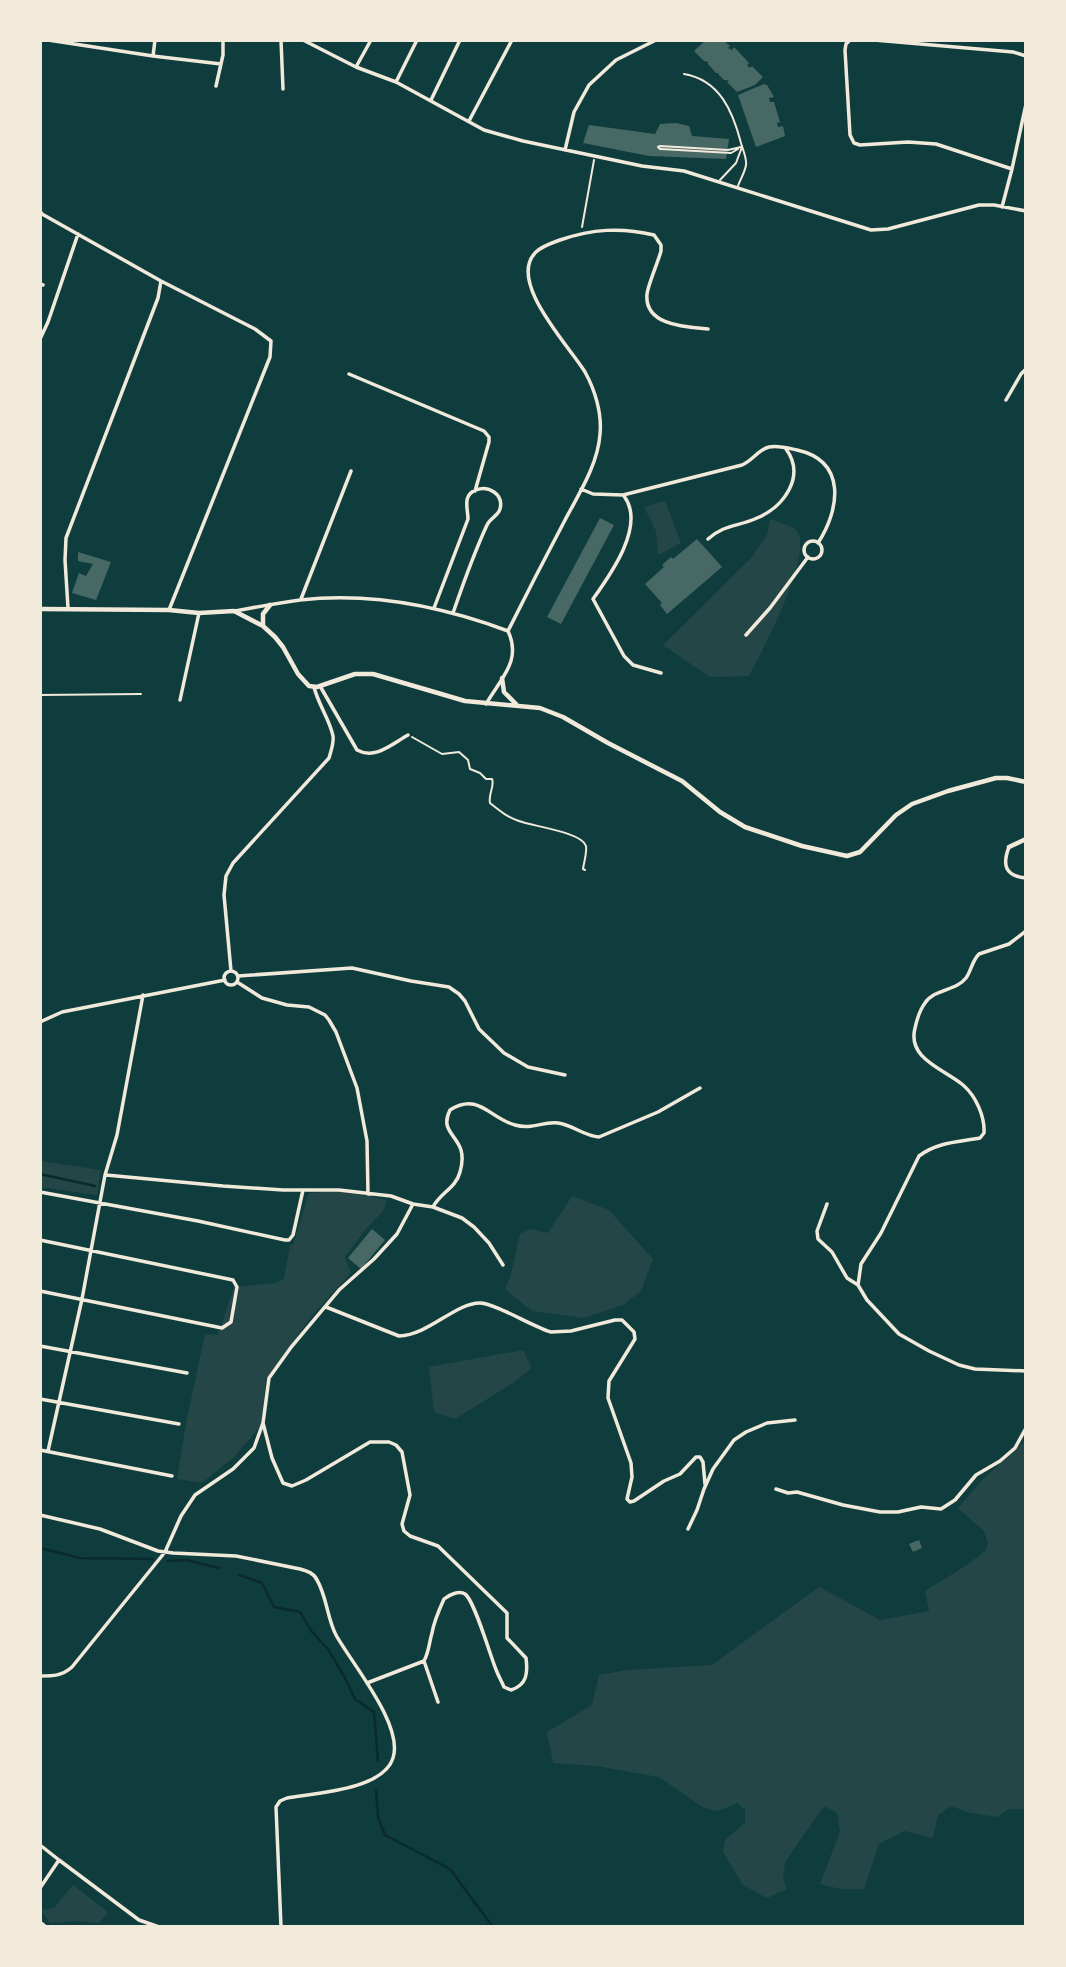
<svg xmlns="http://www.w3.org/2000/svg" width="1066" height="1967" font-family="Jost,sans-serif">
  <rect width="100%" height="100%" fill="#0f3d3e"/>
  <path fill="#244646" d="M 665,501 L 681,543 L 658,555 L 656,531 L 644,507 Z
    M 770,519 C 776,521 791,526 795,529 C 818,548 760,655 749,676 L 710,677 L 663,645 L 751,558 L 767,535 Z
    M 40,1161 L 101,1170 L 97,1195 L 40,1187 Z
    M 345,1191 L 387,1200 L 383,1211 L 364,1231 L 345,1257 L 351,1273 L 310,1318 L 266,1379 L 261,1426 L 234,1457 L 202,1483 L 177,1479 L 187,1418 L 205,1334 L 218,1335 L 234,1287 L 275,1283 L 284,1279 L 290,1245 L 293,1245 L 309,1193 Z
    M 572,1196 L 609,1210 L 653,1259 L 641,1291 L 623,1305 L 584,1318 L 532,1311 L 505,1289 L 511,1274 L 520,1234 L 530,1229 L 548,1233 Z
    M 523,1350 L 532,1368 L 513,1383 L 455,1419 L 434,1412 L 429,1367 Z
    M 1026,1440 L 1026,1809 L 1009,1809 L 997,1817 L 970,1813 L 951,1806 L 938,1815 L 933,1838 L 905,1831 L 879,1844 L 864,1889 L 840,1889 L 820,1884 L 840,1832 L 837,1813 L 824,1806 L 785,1862 L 783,1879 L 787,1889 L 767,1898 L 743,1885 L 723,1852 L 725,1840 L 745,1823 L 745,1810 L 738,1803 L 718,1811 L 704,1808 L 659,1777 L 596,1766 L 553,1763 L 547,1732 L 592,1705 L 599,1675 L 627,1670 L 712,1665 L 819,1587 L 880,1620 L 929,1611 L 925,1591 L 967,1565 L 986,1550 L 988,1543 L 984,1531 L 958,1508 L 982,1480 Z
    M 73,1885 L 108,1912 L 99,1923 L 73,1921 L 50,1923 L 41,1910 L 54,1908 Z"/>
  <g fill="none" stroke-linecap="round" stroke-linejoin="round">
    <path stroke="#0a2a2b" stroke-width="2.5" d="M 40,1174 L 95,1186
      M 40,1548 L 80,1558 L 153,1559
      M 168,1561 L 186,1560 L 219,1568
      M 239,1575 L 262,1583 L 274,1607 L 300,1612 L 312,1632 L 328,1649 L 345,1678 L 355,1699 L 374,1712 L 378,1761
      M 376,1790 L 378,1817 L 385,1835 L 450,1869 L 493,1927"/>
  </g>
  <path fill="#486865" d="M 706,40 L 723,40 L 730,46 L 728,48 L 732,50 L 734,47 L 749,63 L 747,65 L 750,68 L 752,66 L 763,77 L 755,85 L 737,92 L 727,82 L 729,80 L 724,80 L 718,74 L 719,73 L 716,73 L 708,64 L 708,62 L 704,61 L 694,51 Z
    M 764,84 L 767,85 L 774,97 L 769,98 L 770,102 L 774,102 L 780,122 L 777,123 L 778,127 L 783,126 L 785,136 L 756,147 L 738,95 Z
    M 676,123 L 689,126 L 692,136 L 729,139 L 726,159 L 649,156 L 583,143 L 589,125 L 655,134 L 660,124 Z
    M 600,518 L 614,525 L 561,624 L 547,617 Z
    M 697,539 L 722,567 L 667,614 L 660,605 L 662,603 L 645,584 L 664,567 L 662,565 L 671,557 L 673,559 Z
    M 78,552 L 111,562 L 96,600 L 72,593 L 79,573 L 86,576 L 93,564 L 78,561 Z
    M 372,1229 L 385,1240 L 361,1269 L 348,1258 Z
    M 919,1540 L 922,1548 L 913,1552 L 909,1544 Z"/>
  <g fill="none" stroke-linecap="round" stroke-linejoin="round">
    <path stroke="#f1e9da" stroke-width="2" d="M 582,227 L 594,160
      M 412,737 L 442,754 L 459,752 L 468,760 L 470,769 L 480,773 L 486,779 L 492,779 C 495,786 488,794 490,803 C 500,811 507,817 519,821 C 531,826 582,832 586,846 C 587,853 584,862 583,869 L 585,870"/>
    <path stroke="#f1e9da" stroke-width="2" d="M 684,74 C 720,80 733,112 741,143 C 743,150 747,159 746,165 C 745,172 740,180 738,186
      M 660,149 L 658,147 L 660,146 L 728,150 L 741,147
      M 661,149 L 731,153 L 738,149
      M 720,180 L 736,163 L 742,147
      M 40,695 L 141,694"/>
    <path stroke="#f1e9da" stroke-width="3.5" d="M 48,40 L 153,56 L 221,64
      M 281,40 L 283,89
      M 303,40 L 356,67 L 396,82 L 484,130 L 523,141 L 642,166 L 684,171 L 871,230 L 888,229 L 979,205 L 994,205 L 1026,211
      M 850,40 L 846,44 L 845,50 L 850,135 L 854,143 L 860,145 L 908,142 L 936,144 L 1012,169
      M 874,40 L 1013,52 L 1026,56
      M 153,56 L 155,40
      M 356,67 L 371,40
      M 396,82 L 417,40
      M 216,86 L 223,55 L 223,40
      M 431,100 L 460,40
      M 469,121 L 512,40
      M 565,150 L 574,112 L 589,85 L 616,60 L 656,40
      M 1002,207 L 1012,169 L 1026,104
      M 40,211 L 42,214 L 161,281 L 255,329 L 271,341 L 270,357 L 169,610
      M 40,284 L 43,285
      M 40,339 L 48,322 L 78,234
      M 349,374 L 484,431 L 489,437 L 489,442 L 475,491
      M 1006,400 L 1021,374 L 1026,369
      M 581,489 L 593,494 L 623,495 L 742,465 C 752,461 759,449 769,447 C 778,445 788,448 797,450 C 847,461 840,509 818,543
      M 624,496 C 646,525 611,574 593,599 L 624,656 L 633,665 L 661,673
      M 708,539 C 725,524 737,527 757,518 C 784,507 806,476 786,449
      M804 550a9 9 0 1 1 18 0a9 9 0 1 1-18 0Z
      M 301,599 L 351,471
      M 68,608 L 65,560 L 66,538 L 158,298 L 161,281
      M 434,608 L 468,519 C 468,509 462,495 476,490 C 488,485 504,494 500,509 C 498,516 490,518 487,525 C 474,553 463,584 453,613
      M 235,611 C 256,607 278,603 300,600 C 371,592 441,606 508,631
      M 508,631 C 526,595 545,558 564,522 C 578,495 598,465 600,434 C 602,413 595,390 585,372 C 570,347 506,281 536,252 C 542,246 552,243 560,240 C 592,229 621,227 654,235 L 661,245 L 661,251 C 658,262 648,285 647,294 C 644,326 687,327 708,329
      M 746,635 L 770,608 L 808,557
      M 320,686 L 357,750 C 375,760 392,744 408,735
      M 180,700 L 199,613
      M 486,704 C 501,678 522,661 508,631
      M 1009,847 C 1002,865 1005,876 1026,878
      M 1026,931 L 1009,944 L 979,954 C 972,961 971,971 966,978 C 956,991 934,989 925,1003 C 919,1011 917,1019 915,1028 C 907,1059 944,1069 963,1085 C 976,1096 985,1117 984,1133 L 980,1138 C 959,1142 937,1142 919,1156 L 881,1233 L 861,1264 L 858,1285 L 867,1300 L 899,1334 L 929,1351 L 959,1365 L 975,1369 L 1026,1371
      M 231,971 L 224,895 L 226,876 L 233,863 L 329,758 C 331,751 334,743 333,736 C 330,720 318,704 314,687
      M224 978a7 7 0 1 1 14 0a7 7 0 1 1-14 0Z
      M 238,976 L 352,968 L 411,981 L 449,987 L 459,994 L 465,1001 L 479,1029 L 504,1053 L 528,1067 L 565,1075
      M 237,982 L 262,998 L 287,1005 L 309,1007 L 325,1015 L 329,1020 L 336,1032 L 357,1088 L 367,1141 L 368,1194
      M 40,1022 L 62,1012 L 225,980
      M 106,1175 L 223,1186 L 283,1190 L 339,1190 L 391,1196 L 413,1204 L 433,1207 L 462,1218 L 474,1227 L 489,1243 L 503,1265
      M 40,1192 L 198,1221 L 285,1240 L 289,1240 L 293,1235 L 303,1190
      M 827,1204 L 817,1231 L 818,1239 L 832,1252 L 847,1278 L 858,1285
      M 433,1207 C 440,1193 456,1188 460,1172 C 462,1165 463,1157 461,1150 C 456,1134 440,1130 450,1110 C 479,1092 489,1118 515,1125 C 532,1130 543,1121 558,1123 C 573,1125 584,1136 599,1137 L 658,1112 L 700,1088
      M 40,1240 L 233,1280 L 237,1287 L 231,1322 L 222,1328 L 40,1291
      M 326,1307 L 399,1336 C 429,1335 455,1303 480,1303 C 495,1303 533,1327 551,1332 L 571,1331 L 615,1320 L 622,1320 L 634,1332 L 635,1339 L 609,1381 L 608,1398 L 631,1463 L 632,1477 L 627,1499 L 630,1502 L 634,1501 L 664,1481 L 680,1474 L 696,1457 L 700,1457 L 703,1462 L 705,1484
      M 40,1346 L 187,1373
      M 40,1399 L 179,1424
      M 263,1423 L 272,1458 L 283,1483 L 292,1486 L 306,1480 L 370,1442 L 389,1442 L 396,1445 L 402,1452 L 410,1495 L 402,1524 L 404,1531 L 410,1536 L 438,1546 L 507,1613 L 507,1638 L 526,1658 C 528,1673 527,1685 511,1690 L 504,1687 C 502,1682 499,1677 497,1672 C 491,1659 475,1601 465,1594 C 459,1590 449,1595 444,1599 C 439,1610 434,1621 432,1633 C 429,1643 429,1652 424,1661
      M 40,1450 L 172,1476
      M 48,1451 L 82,1299 L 105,1175 L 117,1135 L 143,995
      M 776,1489 L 788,1493 L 797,1492 L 843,1505 L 880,1512 L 898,1512 L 921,1507 L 941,1509 L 955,1500 L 976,1475 L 1000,1461 L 1015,1448 L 1026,1428
      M 40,1515 L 100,1529 L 158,1551 L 173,1553 L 236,1556 L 300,1569 C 307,1571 314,1573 317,1580 C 327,1597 327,1618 336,1635 C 352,1664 404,1725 393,1758 C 383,1790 315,1793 287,1798 L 280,1801 L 276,1807 L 281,1927
      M 688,1529 L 697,1510 L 704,1489 L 713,1469 L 734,1440 L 746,1432 L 767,1423 L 795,1420
      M 40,1676 C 53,1676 62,1676 72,1667 L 165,1552 L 181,1516 L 195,1495 L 233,1469 L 254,1448 L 263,1423 L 269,1378 L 292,1346 L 339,1290 L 374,1259 L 397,1234 L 413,1204
      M 367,1683 L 424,1661 L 438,1702
      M 40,1845 L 59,1860 L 40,1888
      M 59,1860 L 139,1920 L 159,1927
      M 40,1922 L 46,1927"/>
    <path stroke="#f1e9da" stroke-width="4.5" d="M 40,609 L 169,610 L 199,613 L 234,611 L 263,626 L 275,637 L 283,647 L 298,674 L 309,686 L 317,687 L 355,674 L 373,674 L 465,701 L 540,708 L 563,717 L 608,743 L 682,781 L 720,812 L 745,827 L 802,846 L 847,856 L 860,852 L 896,815 L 912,804 L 948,791 L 996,778 L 1007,778 L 1026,782
      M 263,625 L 263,614 L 270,605
      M 502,678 L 504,692 L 516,704
      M 1009,847 L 1026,839"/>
  </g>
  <rect width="1066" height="1967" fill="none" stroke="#f1e9da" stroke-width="84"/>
</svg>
